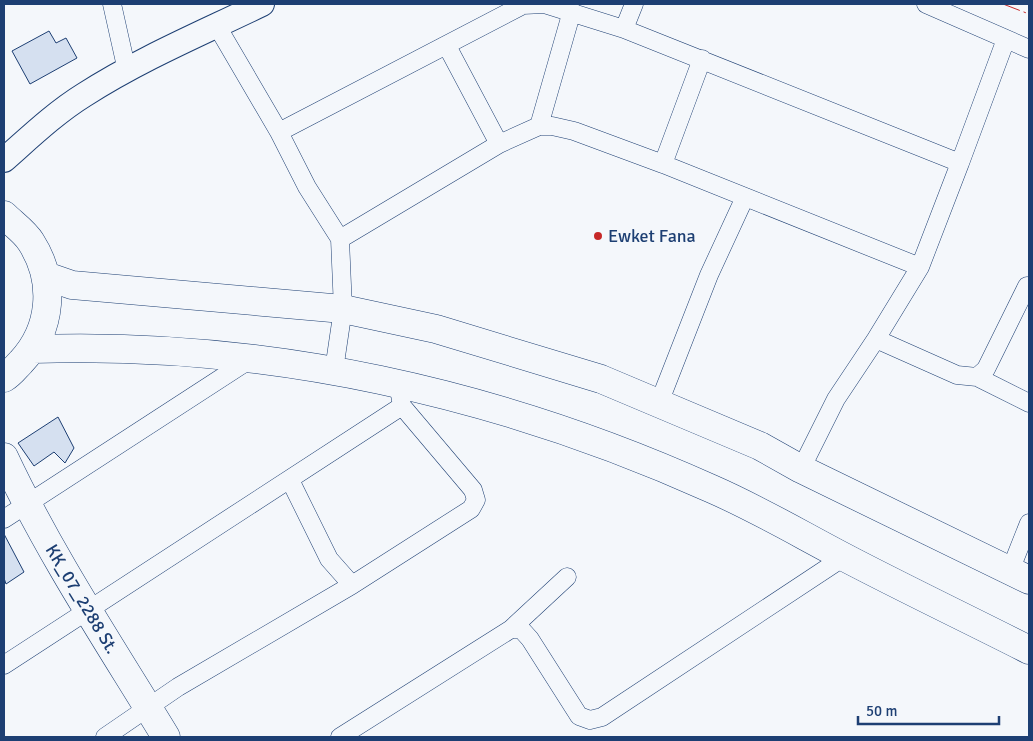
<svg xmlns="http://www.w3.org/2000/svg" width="1033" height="741" font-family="Signika,sans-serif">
  <rect width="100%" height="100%" fill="#f4f7fb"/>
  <path fill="#d5e0f0" stroke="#1d3f73" d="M 49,31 L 56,43 L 66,38 L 77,58 L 30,84 L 12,51 Z
    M 58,417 L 74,448 L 65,463 L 54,452 L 34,466 L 18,443 Z
    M 4,534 L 24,572 L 6,584 L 4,578 Z"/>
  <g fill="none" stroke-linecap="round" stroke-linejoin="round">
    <g stroke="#1d3f73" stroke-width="19">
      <path id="street" d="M 112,4 L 127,71
        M 926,4 L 1029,49
        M 217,26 L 279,132 L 307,187 L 340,239 L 499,144 L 539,126 L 552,126 L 574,131 L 663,164 L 920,267 L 876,339 L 957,375 L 977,377 L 986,369 L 1027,286 L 1029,287
        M 624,29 L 634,4
        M 447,46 L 499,144
        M 539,126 L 572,11
        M 279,132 L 523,5 L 544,4 L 624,29 L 960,163 L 920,267
        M 960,163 L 1006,39
        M 663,164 L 702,59
        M 334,370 L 343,309 L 340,239
        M 977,377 L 1029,403
        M 659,403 L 709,275 L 745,197
        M 801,469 L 836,399 L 876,339
        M 290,480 L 329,559 L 352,585
        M 4,519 L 252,358
        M 1010,571 L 1029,523
        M 511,629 L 567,577
        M 4,665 L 402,406
        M 105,737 L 178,687 L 352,585 L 471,509 L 476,500 L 473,490 L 402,406 L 398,383
        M 340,737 L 511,629 L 521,629 L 530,639 L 579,716 L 590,720 L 602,717 L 844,557"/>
    </g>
    <g stroke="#1d3f73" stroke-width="26">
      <path id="secondary" d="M 4,160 C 29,138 55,113 84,95 C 140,59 202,33 262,4"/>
    </g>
    <g stroke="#1d3f73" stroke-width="29">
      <path id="primary" d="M 4,457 C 50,555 110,645 166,737"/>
    </g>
    <g stroke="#1d3f73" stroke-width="29">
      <path id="highway" d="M 4,215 C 12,223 25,232 31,242 C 56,281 52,329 21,362 C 15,368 11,374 4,378
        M 46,276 L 72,285 L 343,309 L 436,329 L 601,379 L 760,446 L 801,469 L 1029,580
        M 33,349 C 267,341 499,393 712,489 C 758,509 800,534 844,557 C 905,589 968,619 1029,650"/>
    </g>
    <use href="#street" stroke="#f4f7fb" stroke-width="18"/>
    <use href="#secondary" stroke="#f4f7fb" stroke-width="24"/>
    <use href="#primary" stroke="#f4f7fb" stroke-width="28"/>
    <use href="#highway" stroke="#f4f7fb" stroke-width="28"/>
    <path stroke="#c62828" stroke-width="1" stroke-dasharray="18 4 2.5 4" stroke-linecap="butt" d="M 1003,4 L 1029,14"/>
  </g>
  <circle fill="#c62828" stroke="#f4f7fb" stroke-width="2" cx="598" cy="236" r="5"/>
  <g text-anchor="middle" stroke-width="4" stroke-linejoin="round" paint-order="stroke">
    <g font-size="18" fill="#1d3f73" stroke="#f4f7fb" text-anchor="start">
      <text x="608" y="242">Ewket Fana</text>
    </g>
    <g font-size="18" fill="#1d3f73" stroke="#f4f7fb">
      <text transform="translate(82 599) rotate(59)" y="6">KK_07_2288 St.</text>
    </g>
  </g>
  <rect width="1033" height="741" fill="none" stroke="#1d3f73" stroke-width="10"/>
  <path d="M858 716v8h141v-8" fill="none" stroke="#1d3f73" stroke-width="2.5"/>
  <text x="866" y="716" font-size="15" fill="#1d3f73" stroke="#f4f7fb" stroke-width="4" paint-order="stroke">50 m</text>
</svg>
